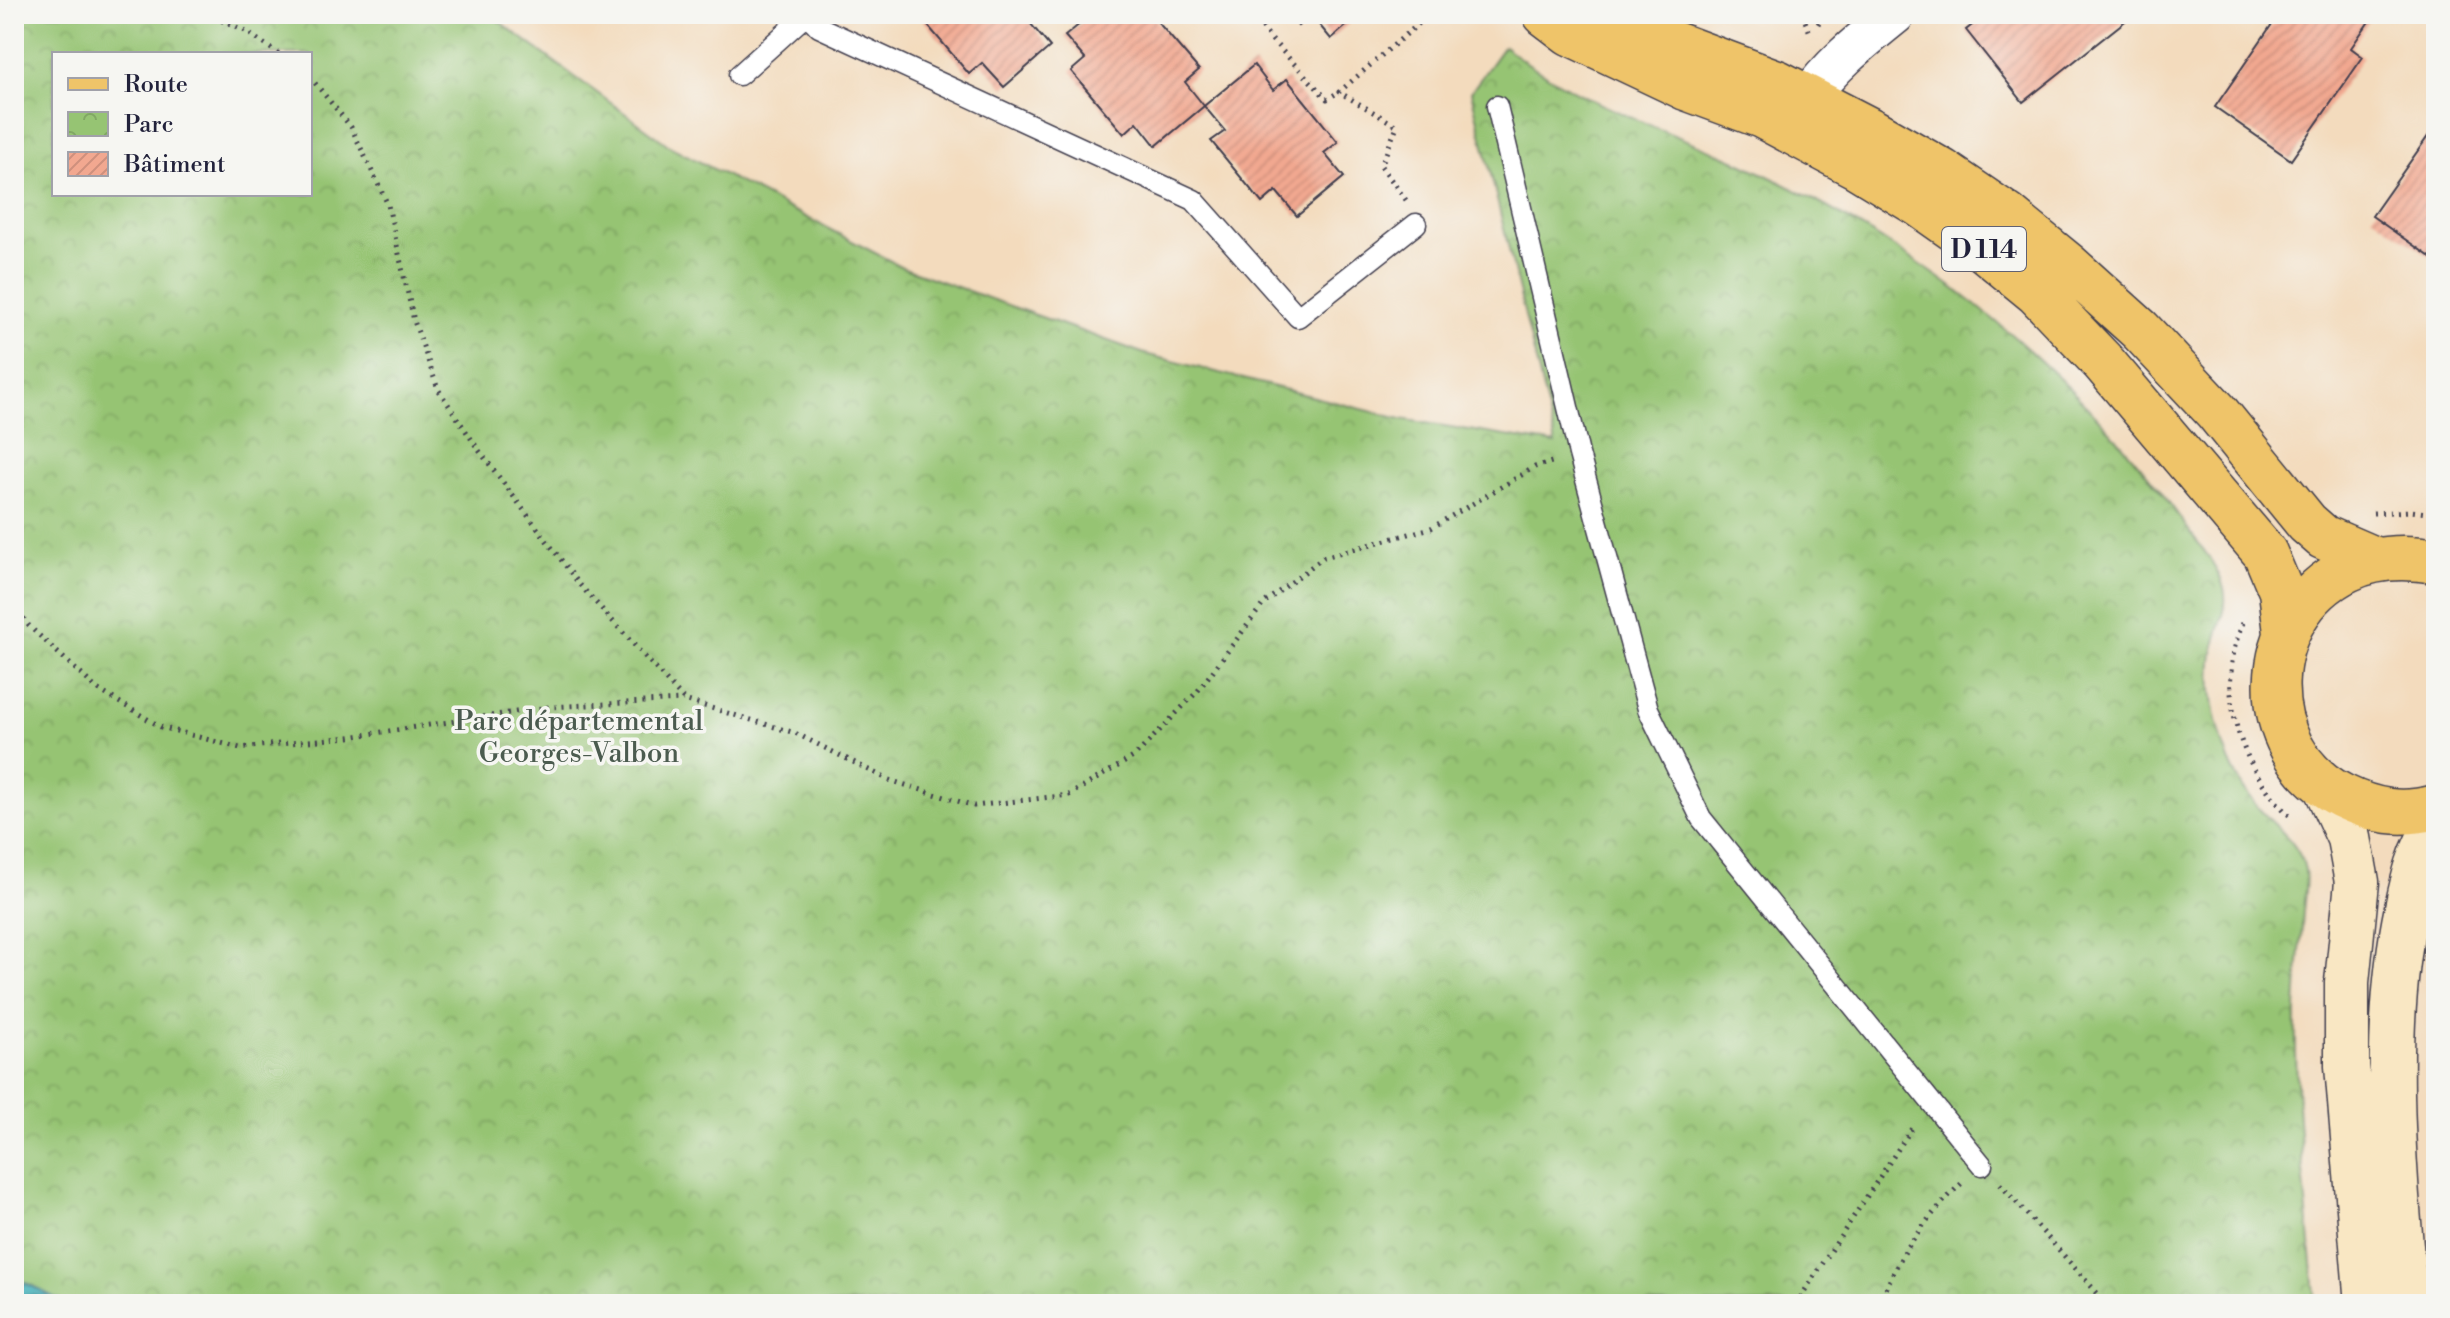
<svg xmlns="http://www.w3.org/2000/svg" width="2450" height="1318" font-family="'Libre Bodoni',serif">
  <defs>
    <pattern id="park-crowns" width="20" height="18" patternUnits="userSpaceOnUse" patternTransform="scale(2)"><rect width="20" height="18" fill="#96c473"/><path d="M2 6a3 3 0 1 1 6 0M12 15a3 3 0 1 1 6 0" fill="none" stroke="#81a864"/></pattern>
    <pattern id="water-rules" width="6" height="5" patternUnits="userSpaceOnUse" patternTransform="scale(2)"><rect width="6" height="5" fill="#3fafb8"/><path d="M0 2.5h6" fill="none" stroke="#348e97"/></pattern>
    <pattern id="building-hatch" width="6" height="6" patternUnits="userSpaceOnUse" patternTransform="scale(2)"><rect width="6" height="6" fill="#f2a890"/><path d="M-1 1l2-2M0 6l6-6M5 7l2-2" fill="none" stroke="#cf907d"/></pattern>
  </defs>
  <rect width="100%" height="100%" fill="#f6f6f2"/>
  <filter id="ink" filterUnits="userSpaceOnUse"><feTurbulence type="fractalNoise" baseFrequency=".0125" numOctaves="2"/><feDisplacementMap in="SourceGraphic" scale="16" xChannelSelector="R" yChannelSelector="G"/><feConvolveMatrix kernelMatrix="1 2 1 2 8 2 1 2 1" color-interpolation-filters="sRGB"/></filter>
  <filter id="wash" filterUnits="userSpaceOnUse"><feTurbulence type="fractalNoise" baseFrequency=".006" numOctaves="4" result="noise"/><feDisplacementMap in="SourceGraphic" scale="32" xChannelSelector="R" yChannelSelector="G"/><feGaussianBlur stdDeviation="1.8" result="paint"/><feColorMatrix in="noise" values="0 0 0 0 0 0 0 0 0 0 0 0 0 0 0 0 0 1.4 0 .05"/><feComposite in="paint" operator="in"/></filter>
  <g filter="url(#wash)">
    <rect width="100%" height="100%" fill="#f3dbbd"/>
    <path fill="url(#park-crowns)" stroke="#5c7357" stroke-width="2" fill-rule="evenodd" d="M 14,14 L 489,14 L 671,147 L 904,268 L 1145,354 L 1401,419 L 1556,444 L 1471,92 L 1504,46 C 1568,97 1645,122 1720,154 C 1782,180 1840,213 1897,249 C 2006,318 2117,425 2190,532 C 2203,549 2219,568 2224,589 C 2229,609 2218,627 2214,646 C 2209,673 2212,703 2219,729 C 2225,755 2238,784 2255,804 C 2272,825 2300,842 2305,870 C 2307,883 2304,898 2303,912 C 2301,945 2297,978 2296,1012 C 2294,1109 2307,1207 2316,1304 L 14,1304 ZM 54,54 L 310,54 L 310,194 L 54,194 Z"/>
    <path fill="url(#water-rules)" stroke="#30687a" stroke-width="2" d="M 14,1277 L 67,1304 L 14,1304 Z"/>
    <g id="blocks">
      <path fill="url(#building-hatch)" d="M 918,14 L 1041,14 L 1030,23 L 1050,47 L 1004,87 L 982,63 L 969,74 Z
        M 1092,14 L 1129,14 L 1134,19 L 1140,14 L 1151,14 L 1199,70 L 1185,82 L 1204,106 L 1156,146 L 1137,122 L 1124,134 L 1071,71 L 1085,59 L 1065,36 Z
        M 1288,14 L 1360,14 L 1331,39 L 1311,15 L 1298,26 Z
        M 1986,14 L 2134,14 L 2023,102 L 1966,30 Z
        M 2279,14 L 2374,14 L 2351,48 L 2363,57 L 2291,160 L 2215,107 Z
        M 1254,65 L 1273,90 L 1287,79 L 1338,142 L 1324,153 L 1344,177 L 1297,216 L 1276,191 L 1262,203 L 1211,141 L 1225,131 L 1204,106 Z
        M 2436,125 L 2436,261 L 2372,216 Z"/>
    </g>
  </g>
  <g filter="url(#ink)">
    <use href="#blocks" fill-opacity="0" stroke="#413e4e" stroke-width="2"/>
    <g fill="none" stroke-linecap="round" stroke-linejoin="round">
      <g stroke="#413e4e" stroke-width="23">
        <path id="lane" d="M 739,75 L 807,14 L 819,27 L 1194,200 L 1298,317 L 1416,224
          M 1497,106 L 1579,454 L 1648,709 L 1701,818 L 1982,1165"/>
      </g>
      <g stroke="#413e4e" stroke-width="43">
        <path id="street" d="M 1808,98 C 1832,64 1863,40 1895,14"/>
      </g>
      <g stroke="#413e4e" stroke-width="47">
        <path id="secondary" d="M 2326,788 L 2349,838 L 2357,882 L 2347,982 L 2347,1066 L 2367,1304
          M 2406,1304 C 2395,1176 2380,1034 2407,908 C 2413,880 2419,851 2436,828"/>
      </g>
      <g stroke="#413e4e" stroke-width="47">
        <path id="primary" d="M 1545,14 L 1570,33 L 1686,88 L 1762,116 L 1856,166 L 1920,205 L 1987,252 L 2037,293 L 2103,362 L 2265,553 L 2281,591 L 2286,633
          M 1605,14 L 1632,28 L 1777,82 L 1874,132 L 1942,171 L 2008,216 L 2068,265 L 2140,330 L 2216,411 L 2307,523 L 2323,537 L 2376,560
          M 2436,561 C 2406,556 2375,556 2347,570 C 2257,614 2251,750 2342,796 C 2375,812 2401,816 2436,807"/>
      </g>
      <path stroke="#413e4e" stroke-width="5" stroke-dasharray="2 6" stroke-linecap="butt" d="M 207,14 L 245,31 L 279,54
        M 1253,14 L 1272,40 L 1327,99 L 1339,92
        M 1494,14 L 1505,24
        M 1802,14 L 1811,35
        M 1818,24 L 1824,14
        M 310,77 L 351,127 L 388,205 L 414,321 L 438,389 L 478,449 L 580,585 L 684,700 L 795,733 L 889,780 L 974,806 L 1069,795 L 1135,756 L 1197,692 L 1264,603 L 1324,557 L 1431,528 L 1535,467 L 1552,462
        M 1406,200 L 1381,166 L 1397,126 L 1339,92 L 1430,14
        M 2373,513 L 2411,511 L 2436,514
        M 14,605 L 29,626 L 97,689 L 161,727 L 240,748 L 349,737 L 549,707 L 683,700
        M 2243,623 C 2213,691 2241,770 2292,818
        M 2000,1184 L 2107,1304
        M 1796,1304 L 1914,1125
        M 1881,1304 C 1894,1259 1928,1215 1962,1183"/>
      <use href="#lane" stroke="#fff" stroke-width="20"/>
      <use href="#street" stroke="#fff" stroke-width="40"/>
      <use href="#secondary" stroke="#f9e7c3" stroke-width="44"/>
      <use href="#primary" stroke="#efc469" stroke-width="44"/>
    </g>
  </g>
  <g text-anchor="middle" stroke-width="7" stroke-linejoin="round" paint-order="stroke">
    <rect fill="#f6f6f2" stroke="#626272" stroke-width="2" x="1942" y="227" width="84" height="44" rx="6"/>
    <g font-size="26" font-weight="bold" fill="#22223b">
      <text x="1984" y="258">D 114</text>
    </g>
    <g font-size="28" fill="#4b5b4f" stroke="#f6f6f2">
      <text x="579" y="730">Parc départemental<tspan x="579" dy="32">Georges-Valbon</tspan></text>
    </g>
  </g>
  <rect width="2450" height="1318" fill="none" stroke="#f6f6f2" stroke-width="48"/>
  <rect x="52" y="52" width="260" height="144" fill="#f6f6f2" stroke="#a1a1a9" stroke-width="2"/>
  <rect x="68" y="78" width="40" height="12" fill="#efc469" stroke="#a1a1a9" stroke-width="2"/>
  <text x="124" y="92" font-size="24" fill="#22223b">Route</text>
  <rect x="68" y="112" width="40" height="24" fill="url(#park-crowns)" stroke="#a1a1a9" stroke-width="2"/>
  <text x="124" y="132" font-size="24" fill="#22223b">Parc</text>
  <rect x="68" y="152" width="40" height="24" fill="url(#building-hatch)" stroke="#a1a1a9" stroke-width="2"/>
  <text x="124" y="172" font-size="24" fill="#22223b">Bâtiment</text>
</svg>
